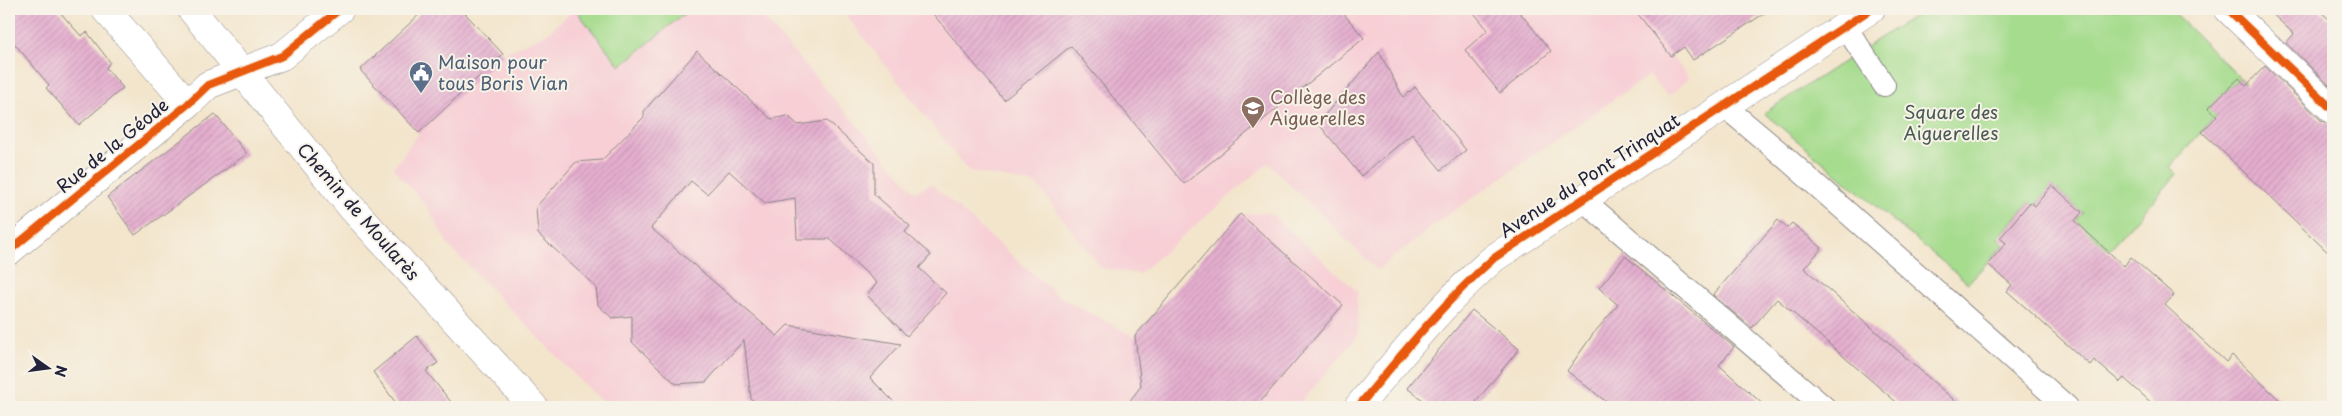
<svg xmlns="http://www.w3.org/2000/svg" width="2342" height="416" font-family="'Playpen Sans',sans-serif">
  <defs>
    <pattern id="building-hatch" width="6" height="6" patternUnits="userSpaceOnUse" patternTransform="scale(1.25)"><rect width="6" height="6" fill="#e5afcf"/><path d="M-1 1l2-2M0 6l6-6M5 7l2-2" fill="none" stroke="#c496b3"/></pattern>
  </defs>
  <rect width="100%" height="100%" fill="#f7f3e8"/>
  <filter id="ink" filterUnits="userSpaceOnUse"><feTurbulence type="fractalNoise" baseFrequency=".02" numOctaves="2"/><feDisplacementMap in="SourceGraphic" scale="10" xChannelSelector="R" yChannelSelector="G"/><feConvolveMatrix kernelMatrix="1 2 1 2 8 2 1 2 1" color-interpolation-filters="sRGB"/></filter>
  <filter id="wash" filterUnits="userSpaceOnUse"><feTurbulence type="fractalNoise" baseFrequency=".0096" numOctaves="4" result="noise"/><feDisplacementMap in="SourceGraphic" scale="20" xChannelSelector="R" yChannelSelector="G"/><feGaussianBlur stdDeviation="1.12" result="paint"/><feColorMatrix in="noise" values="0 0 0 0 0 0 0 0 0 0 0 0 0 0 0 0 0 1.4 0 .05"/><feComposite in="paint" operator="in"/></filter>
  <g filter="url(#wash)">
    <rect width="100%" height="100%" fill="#f3e5cc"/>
    <path fill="#f7cfd5" d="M 575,9 L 756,9 L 915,192 L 931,184 L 1058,296 L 1135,337 L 1240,214 L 1270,213 L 1357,291 L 1358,335 L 1297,407 L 612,407 L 597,398 L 449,246 L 426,205 L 393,168 L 419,133 L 503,54 L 548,33 Z
      M 841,9 L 1634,9 L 1689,78 L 1668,96 L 1649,75 L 1438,222 L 1377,270 L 1268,163 L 1139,274 L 1101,268 L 1036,184 L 968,171 Z"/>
    <path fill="#a5dc8d" stroke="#647f64" d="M 575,9 L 690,9 L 620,66 Z
      M 1925,9 L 2170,9 L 2245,83 L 2170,167 L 2177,174 L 2109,250 L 2076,220 L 2083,213 L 2052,185 L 2035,206 L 2030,202 L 1998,238 L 2004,245 L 1968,283 L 1764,113 Z"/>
    <g id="blocks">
      <path fill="url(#building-hatch)" d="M 9,9 L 57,9 L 81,36 L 87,32 L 110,62 L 106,68 L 123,88 L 79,125 L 46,88 L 49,85 L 9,37 Z
        M 425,9 L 461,9 L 503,54 L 419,133 L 360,70 Z
        M 929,9 L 1340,9 L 1364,38 L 1184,184 L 1071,46 L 1004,100 Z
        M 1471,9 L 1517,9 L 1551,51 L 1500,93 L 1465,50 L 1488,30 Z
        M 1634,9 L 1771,9 L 1693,60 L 1684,47 L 1671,56 Z
        M 2267,9 L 2318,9 L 2333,23 L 2333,89 L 2286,43 L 2294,34 Z
        M 697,51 L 771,119 L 788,116 L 798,125 L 827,121 L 874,163 L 874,194 L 910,226 L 905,232 L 931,255 L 919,268 L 946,293 L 907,336 L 867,295 L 877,283 L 830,239 L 797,239 L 795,198 L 765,203 L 729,171 L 707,194 L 691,181 L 651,228 L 777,336 L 788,325 L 901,344 L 870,378 L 899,407 L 760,407 L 751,399 L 744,340 L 706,382 L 676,384 L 632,342 L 632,316 L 612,318 L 598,305 L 596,287 L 538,234 L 536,207 L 576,162 L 602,160 L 644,117 L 644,111 Z
        M 1379,52 L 1403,97 L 1415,87 L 1466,150 L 1441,170 L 1412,134 L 1361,176 L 1318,123 Z
        M 2265,66 L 2322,121 L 2333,125 L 2333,257 L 2202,132 L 2217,116 L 2208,108 L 2239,78 L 2246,86 Z
        M 215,114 L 247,154 L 135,235 L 107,197 Z
        M 2052,185 L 2082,212 L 2075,221 L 2124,266 L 2131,257 L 2174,295 L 2165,305 L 2226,362 L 2232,355 L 2287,407 L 2156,407 L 2124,378 L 2120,382 L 2094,360 L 2090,365 L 2007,291 L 2012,285 L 1988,264 L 2006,243 L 2000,238 L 2030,202 L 2035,206 Z
        M 1240,214 L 1343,305 L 1256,407 L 1125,407 L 1141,386 L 1135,336 Z
        M 1778,220 L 1787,228 L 1792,223 L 1822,248 L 1804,268 L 1962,407 L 1902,407 L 1777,299 L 1752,328 L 1713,295 Z
        M 1625,256 L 1734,347 L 1719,365 L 1766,407 L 1613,407 L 1567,371 L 1593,334 L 1618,305 L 1599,288 Z
        M 1472,310 L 1519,349 L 1472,407 L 1432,407 L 1407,388 Z
        M 417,336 L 438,363 L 426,371 L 455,407 L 399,407 L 373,372 Z"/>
    </g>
  </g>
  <g filter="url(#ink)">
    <use href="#blocks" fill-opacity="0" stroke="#8a8484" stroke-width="1"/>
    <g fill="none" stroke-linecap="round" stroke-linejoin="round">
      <g stroke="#8a8484" stroke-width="24">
        <path id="service" d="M 1845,26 L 1884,85
          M 1723,105 L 1779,152 L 2067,407
          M 1582,199 L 1824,407"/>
      </g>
      <g stroke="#8a8484" stroke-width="29">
        <path id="minor" d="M 105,9 L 188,104
          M 2228,9 L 2333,110
          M 9,251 L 188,104 L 208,85 L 282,56 L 340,9"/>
      </g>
      <g stroke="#8a8484" stroke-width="29">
        <path id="tertiary" d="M 1358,407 C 1401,355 1443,303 1494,258 L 1871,9"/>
      </g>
      <g stroke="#8a8484" stroke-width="29">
        <path id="secondary" d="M 191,9 L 351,207 L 534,407"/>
      </g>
      <use href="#service" stroke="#fff" stroke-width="22"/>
      <use href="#minor" stroke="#fff" stroke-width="28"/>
      <use href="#tertiary" stroke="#fff" stroke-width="28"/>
      <use href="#secondary" stroke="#fff" stroke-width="28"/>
      <g stroke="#f7f3e8" stroke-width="11">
        <path id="cycleway" d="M 2228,9 L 2333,110
          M 9,251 L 188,104 L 208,85 L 282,56 L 340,9
          M 1358,407 C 1401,355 1443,303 1494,258 L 1871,9"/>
      </g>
      <use href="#cycleway" stroke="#e8590c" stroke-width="8"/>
    </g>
  </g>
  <defs>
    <g id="civic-pin" transform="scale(1.25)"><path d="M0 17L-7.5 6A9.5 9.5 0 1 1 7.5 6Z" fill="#5c6f8a" stroke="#f7f3e8"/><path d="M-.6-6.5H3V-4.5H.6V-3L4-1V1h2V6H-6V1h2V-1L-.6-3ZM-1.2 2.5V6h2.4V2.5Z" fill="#fff"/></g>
    <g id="school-pin" transform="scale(1.25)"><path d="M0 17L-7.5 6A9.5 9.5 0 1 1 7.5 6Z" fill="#8d6e63" stroke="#f7f3e8"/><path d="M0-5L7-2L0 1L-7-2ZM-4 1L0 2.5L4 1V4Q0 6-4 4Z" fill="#fff"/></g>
  </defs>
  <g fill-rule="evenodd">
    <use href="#civic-pin" x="421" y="73"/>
    <use href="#school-pin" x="1253" y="108"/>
  </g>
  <g text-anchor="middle" stroke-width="4" stroke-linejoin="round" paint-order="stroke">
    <g font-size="18" fill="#4e5e75" stroke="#f7f3e8" text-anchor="start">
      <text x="438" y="69">Maison pour<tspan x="438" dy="21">tous Boris Vian</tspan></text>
    </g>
    <g font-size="18" fill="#785e54" stroke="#f7f3e8" text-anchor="start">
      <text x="1270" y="104">Collège des<tspan x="1270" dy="21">Aiguerelles</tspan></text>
    </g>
    <g font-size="18" fill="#495a54" stroke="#f7f3e8">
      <text x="1951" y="119">Square des<tspan x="1951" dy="21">Aiguerelles</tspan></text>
    </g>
    <g font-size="18" fill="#22223b" stroke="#f7f3e8">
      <text transform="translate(113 146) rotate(-39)" y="6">Rue de la Géode</text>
      <text transform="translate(1590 176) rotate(-33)" y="6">Avenue du Pont Trinquat</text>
      <text transform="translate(358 212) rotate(49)" y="6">Chemin de Moularès</text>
    </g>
  </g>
  <rect width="2342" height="416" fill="none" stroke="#f7f3e8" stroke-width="30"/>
  <g transform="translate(48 368) rotate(104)" stroke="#f7f3e8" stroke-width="4" paint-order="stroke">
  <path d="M0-4L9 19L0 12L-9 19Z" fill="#22223b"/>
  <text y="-8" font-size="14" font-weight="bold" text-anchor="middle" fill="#22223b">N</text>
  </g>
</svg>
